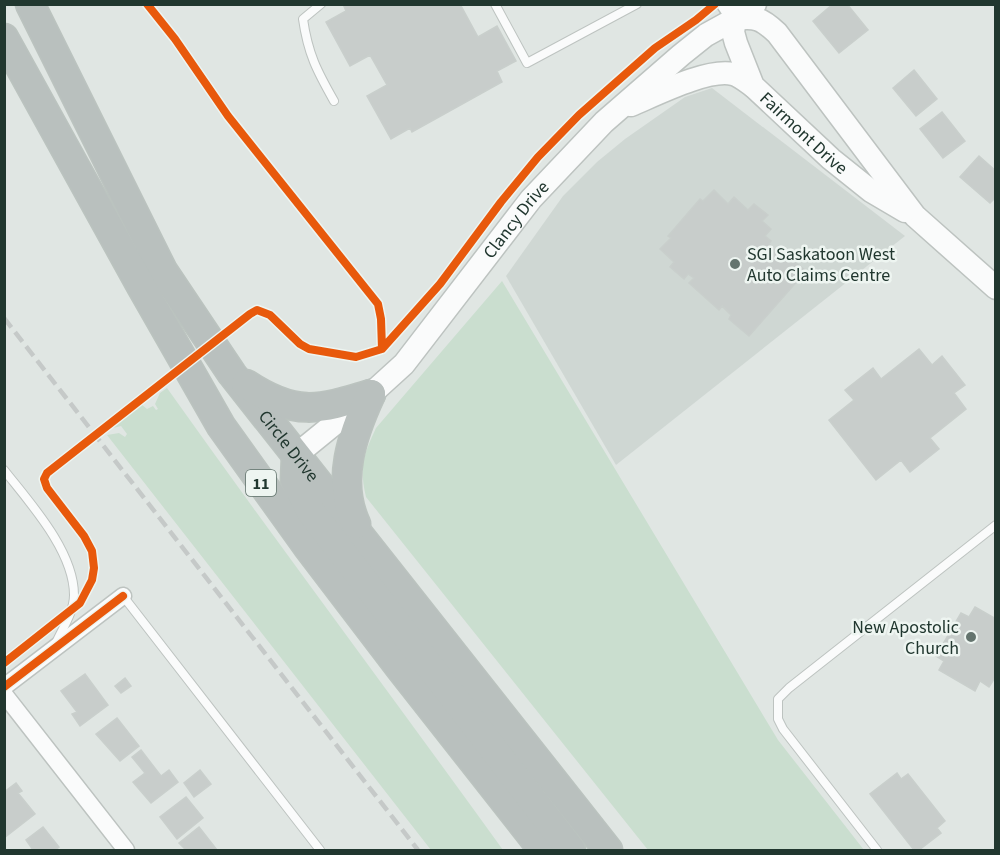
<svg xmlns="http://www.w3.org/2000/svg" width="1000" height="855" font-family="'Source Sans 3',sans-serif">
  <rect width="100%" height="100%" fill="#e0e6e3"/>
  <path fill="#cfd7d3" d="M 712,88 L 905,236 L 616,465 L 506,276 L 563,196 L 597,162 L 625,139 L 685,97 Z"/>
  <path fill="#cadecf" d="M 502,281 L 778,740 L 864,850 L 648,850 L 366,497 C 359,467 363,456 376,428 Z
    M 167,388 C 277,543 392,696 503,850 L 431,850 L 107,435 L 119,433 L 125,437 L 127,434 L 121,426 L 113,428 L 112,426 L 141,404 L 147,409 L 153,406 L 156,410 L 158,409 L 155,404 L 160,393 Z"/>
  <path fill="#c8cdcb" stroke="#c9cfcc" stroke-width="1.5" d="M 343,4 L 460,4 L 478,37 L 497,26 L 516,61 L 497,71 L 502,82 L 412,132 L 410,128 L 391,139 L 367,96 L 387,85 L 370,55 L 350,66 L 326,22 L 346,11 Z
    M 833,4 L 847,4 L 868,30 L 839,53 L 813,21 Z
    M 914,70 L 937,99 L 916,116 L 893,88 Z
    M 942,112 L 965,141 L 943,158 L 920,129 Z
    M 979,156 L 996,171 L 996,197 L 990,203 L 960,177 Z
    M 714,190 L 728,204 L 734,197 L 748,210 L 754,204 L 768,215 L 762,221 L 771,229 L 765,236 L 771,241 L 769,244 L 782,257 L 785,254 L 806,271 L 749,336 L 729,319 L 731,315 L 722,306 L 719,310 L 689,283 L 694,278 L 688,274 L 684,279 L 670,267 L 674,262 L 660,249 L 671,238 L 668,236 L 700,199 L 703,201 Z
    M 919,349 L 932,365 L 942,356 L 965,385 L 954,393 L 966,409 L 930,438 L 939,449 L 910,472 L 901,460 L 876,480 L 829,420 L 854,400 L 845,390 L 873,368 L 881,379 Z
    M 975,607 L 996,619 L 996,676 L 989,687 L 980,681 L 975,691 L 939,670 L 944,661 L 936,656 L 961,613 L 969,617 Z
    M 85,674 L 108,705 L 80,726 L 72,714 L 77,712 L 61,691 Z
    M 125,678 L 131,686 L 121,693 L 115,686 Z
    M 117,718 L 139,746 L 120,761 L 96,734 Z
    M 141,750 L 161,776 L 169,770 L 178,782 L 151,803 L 133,782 L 145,773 L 132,757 Z
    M 200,770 L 211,784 L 194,797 L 184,783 Z
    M 897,773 L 901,779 L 908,774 L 945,821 L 937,828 L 941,833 L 919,850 L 914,850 L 870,794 Z
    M 16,783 L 22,791 L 18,793 L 35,814 L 4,838 L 4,792 Z
    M 186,797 L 203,818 L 177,839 L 160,817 Z
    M 43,827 L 59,847 L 55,850 L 33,850 L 26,840 Z
    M 199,827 L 217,850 L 186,850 L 179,843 Z"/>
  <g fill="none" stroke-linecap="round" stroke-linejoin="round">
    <g stroke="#bdc3c0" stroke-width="10">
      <path id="lane" d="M 321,4 L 303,19 C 308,54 317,71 334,101
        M 495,4 L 527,63 L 637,4
        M 4,470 C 30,503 74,551 74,595 C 74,612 62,629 56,643
        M 123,596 L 320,850
        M 877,850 L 783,729 L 778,719 L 778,699 L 789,688 L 996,525"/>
    </g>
    <g stroke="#bdc3c0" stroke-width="19">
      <path id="street" d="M 725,4 L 735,19
        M 4,687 L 123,596
        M 4,694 L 126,850"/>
    </g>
    <g stroke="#bdc3c0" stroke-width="25">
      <g id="secondary">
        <path d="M 735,19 C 756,16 762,19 777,33 L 915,216 L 996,288"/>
        <path id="s1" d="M 735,19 L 733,32 L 736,43 L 753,86 L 831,159 L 871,191 L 905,211"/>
        <path d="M 631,105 C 655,95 708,68 733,74 C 740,76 747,82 753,86"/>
        <path id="s2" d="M 296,455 L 371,394 L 404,364 L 531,199 L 604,122 L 681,55 L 706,35 L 735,19 L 755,4"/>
      </g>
    </g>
    <g stroke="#bbc3bf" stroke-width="31">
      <g id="highway">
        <path id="s3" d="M 30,4 L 163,271 L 232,374 L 608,850"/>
        <path d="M 4,38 L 141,286 L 221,426 L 307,546 L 400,668 L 543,850"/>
        <path d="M 246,384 C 296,417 318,410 371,394"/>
        <path d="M 296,457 L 295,480 L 311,512 L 571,850"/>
        <path d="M 356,524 C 336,481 352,435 371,394"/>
      </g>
    </g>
    <use href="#lane" stroke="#fafbfb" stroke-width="8"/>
    <use href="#street" stroke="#fafbfb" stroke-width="16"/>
    <use href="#secondary" stroke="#fafbfb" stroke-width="22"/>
    <use href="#highway" stroke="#b9c0be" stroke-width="28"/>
    <path stroke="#c5c9c8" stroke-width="4.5" stroke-dasharray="12 6" stroke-linecap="butt" d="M 4,318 L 418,850"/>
    <g stroke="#eef5f1" stroke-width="11">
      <path id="cycleway" d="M 147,4 L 175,39 L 228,116 L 378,304 L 381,319 L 382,349
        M 4,663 L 80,603 L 92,580 L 94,568 L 92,551 L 84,536 L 47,488 L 44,479 L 47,473 L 250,314 L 257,310 L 270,315 L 300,344 L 309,349 L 356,357 L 382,349 L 440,284 L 501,202 L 538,157 L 579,115 L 655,48 L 696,20 L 715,4
        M 4,687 L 123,596"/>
    </g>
    <use href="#cycleway" stroke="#e8590c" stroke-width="8"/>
  </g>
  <g fill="#64746e" stroke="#eef5f1" stroke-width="2">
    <circle cx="735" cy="264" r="6"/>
    <circle cx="971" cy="637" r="6"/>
  </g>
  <g text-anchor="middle" stroke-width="5" stroke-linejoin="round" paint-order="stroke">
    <rect fill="#eef5f1" stroke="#5e7069" stroke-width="1.5" x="246" y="470" width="30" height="26" rx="4.5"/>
    <g font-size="16" font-weight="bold" fill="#21372f">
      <text x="261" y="489">11</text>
    </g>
    <g font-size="18" fill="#21372f" stroke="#eef5f1">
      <text dy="6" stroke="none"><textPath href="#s1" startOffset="140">Fairmont Drive</textPath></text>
      <text dy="6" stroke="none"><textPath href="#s2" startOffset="324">Clancy Drive</textPath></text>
      <text dy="6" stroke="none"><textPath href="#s3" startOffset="514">Circle Drive</textPath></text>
    </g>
    <g font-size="18" fill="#21372f" stroke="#eef5f1" text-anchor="start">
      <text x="747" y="260">SGI Saskatoon West<tspan x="747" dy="21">Auto Claims Centre</tspan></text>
      <text x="959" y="633" text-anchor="end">New Apostolic<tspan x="959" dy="21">Church</tspan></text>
    </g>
  </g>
  <rect width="1000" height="855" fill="none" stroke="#21372f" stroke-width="12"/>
</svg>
